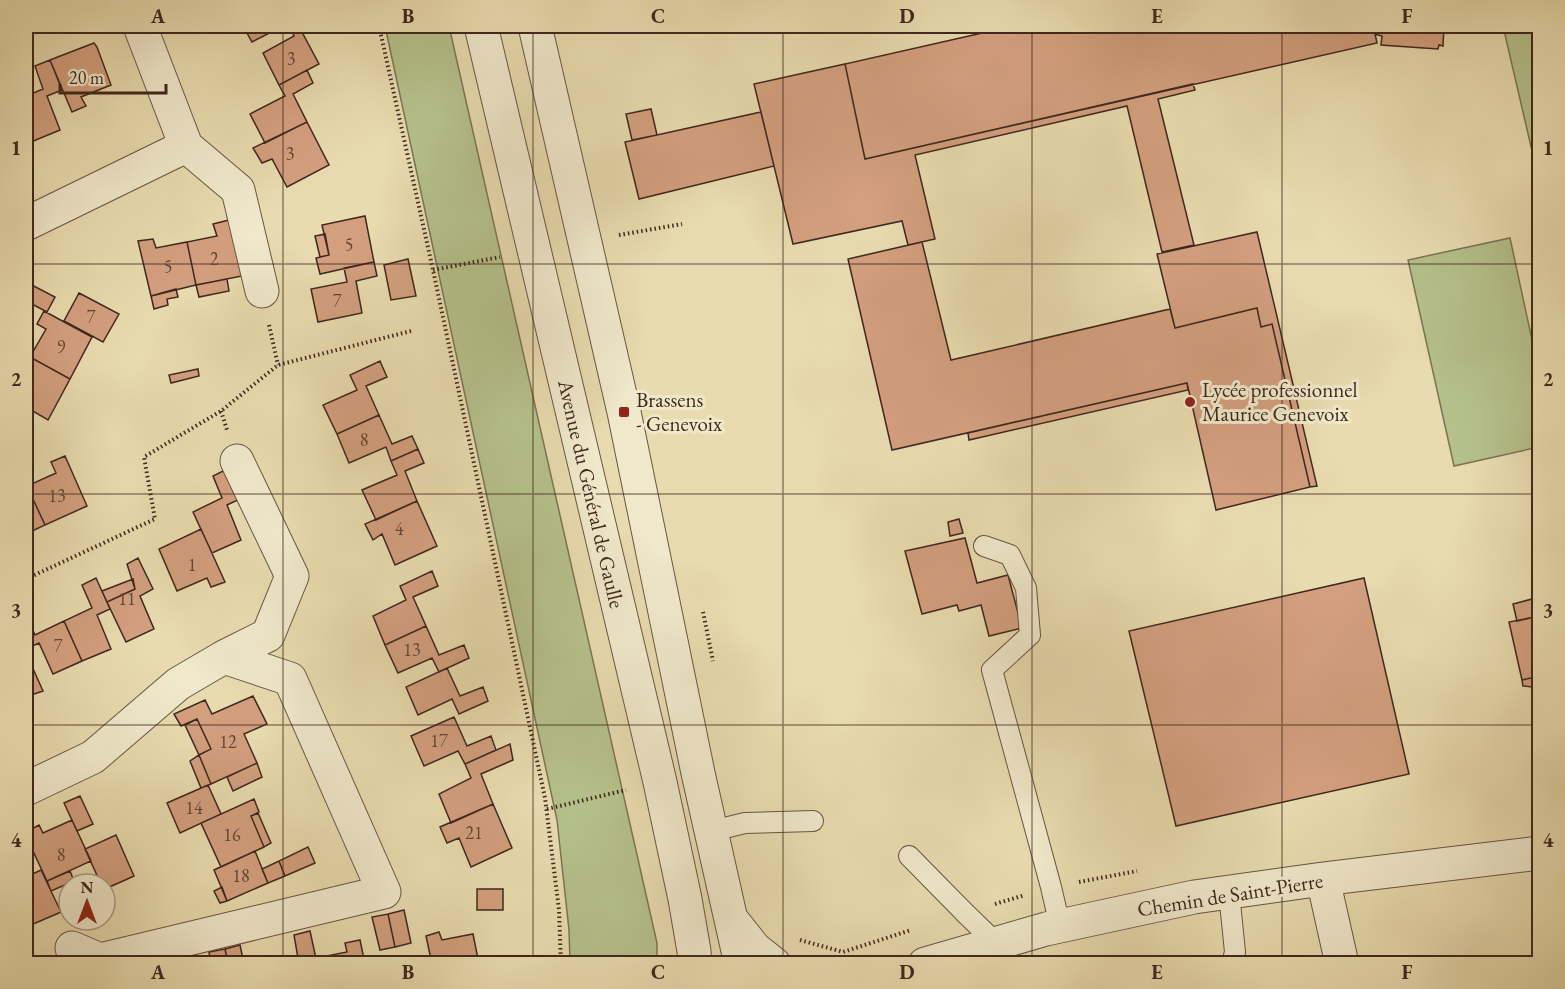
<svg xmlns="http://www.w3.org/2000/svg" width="1565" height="989" font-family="'EB Garamond',serif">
  <rect width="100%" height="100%" fill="#e8dbaf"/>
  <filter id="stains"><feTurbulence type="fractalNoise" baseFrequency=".00333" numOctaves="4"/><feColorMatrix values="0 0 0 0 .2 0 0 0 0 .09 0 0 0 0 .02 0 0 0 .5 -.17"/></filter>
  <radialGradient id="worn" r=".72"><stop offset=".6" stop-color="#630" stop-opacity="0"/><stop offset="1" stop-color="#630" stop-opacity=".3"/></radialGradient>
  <path fill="#b5c08b" stroke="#7a7454" stroke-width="1.5" d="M 385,26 L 449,26 L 657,943 L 657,963 L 570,963 L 569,930 L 557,820 Z
    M 1503,26 L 1532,26 L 1540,57 L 1539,181 Z
    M 1510,238 L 1539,372 L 1539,447 L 1454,466 L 1408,260 Z"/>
  <path fill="#d39f7f" stroke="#3f281d" stroke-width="1.5" d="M 243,26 L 283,26 L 252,42 Z
    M 289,26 L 317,26 L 303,34 L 319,64 L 279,85 L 263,53 L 294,36 Z
    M 1013,26 L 1444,26 L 1443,46 L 1439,45 L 1438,49 L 1381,45 L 1382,36 L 1375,34 L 1377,43 L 865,159 L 845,64 Z
    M 94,43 L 97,47 L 111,85 L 81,97 L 86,106 L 72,112 L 50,60 Z
    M 50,60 L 62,90 L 47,96 L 60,130 L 31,142 L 26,127 L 26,96 L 43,89 L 35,66 Z
    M 845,64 L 865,159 L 1193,84 L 1195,90 L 1158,99 L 1194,245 L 1162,252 L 1127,106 L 915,155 L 935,239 L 908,245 L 902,221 L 793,244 L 754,84 Z
    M 307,70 L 313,83 L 293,94 L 307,122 L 265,143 L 250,114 L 285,96 L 279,85 Z
    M 651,109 L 657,135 L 632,140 L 626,114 Z
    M 761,112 L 774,166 L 639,199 L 625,142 Z
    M 307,122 L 329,165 L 287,187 L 272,159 L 262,163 L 253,148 Z
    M 26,127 L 31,142 L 26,144 Z
    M 365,216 L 374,262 L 320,274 L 316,258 L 329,255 L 322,225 Z
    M 229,220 L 242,276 L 196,285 L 187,242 L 217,236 L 213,224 Z
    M 1257,232 L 1317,486 L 1310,487 L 1272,324 L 1261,327 L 1257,308 L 1175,328 L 1157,254 Z
    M 325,234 L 329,255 L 320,257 L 315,236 Z
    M 153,239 L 156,248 L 187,242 L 196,285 L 151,296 L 138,241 Z
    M 922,242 L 951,360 L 1170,309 L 1175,328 L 1257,308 L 1261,327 L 1272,324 L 1310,487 L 1216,510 L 1187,383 L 892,450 L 848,259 Z
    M 408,259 L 416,296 L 391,300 L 384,265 Z
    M 374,262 L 377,276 L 356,281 L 362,313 L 318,322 L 311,289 L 347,282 L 344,268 Z
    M 227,279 L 229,291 L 199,297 L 196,285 Z
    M 26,282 L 55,297 L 47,312 L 26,301 Z
    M 176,289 L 178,297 L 167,299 L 168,305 L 154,309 L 151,296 Z
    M 79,293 L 119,314 L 103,342 L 64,321 Z
    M 44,311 L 92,337 L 70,379 L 30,357 L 46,329 L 37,324 Z
    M 30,357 L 70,379 L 48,420 L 26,407 L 26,367 Z
    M 380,361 L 387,377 L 366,386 L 379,415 L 337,434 L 323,405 L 357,390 L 350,375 Z
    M 198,369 L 199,376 L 171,383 L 169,375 Z
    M 1187,383 L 1188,390 L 969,440 L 968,433 Z
    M 379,415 L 392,444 L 412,436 L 418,449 L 391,461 L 386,447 L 349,463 L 337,434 Z
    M 418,449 L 424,463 L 405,471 L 417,501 L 376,520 L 362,490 L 397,475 L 391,461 Z
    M 65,456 L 87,506 L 45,525 L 27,486 L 56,473 L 51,462 Z
    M 227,469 L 240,499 L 227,505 L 241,540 L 212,553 L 193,512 L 222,498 L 213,476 Z
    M 26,486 L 27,486 L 45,525 L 26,534 Z
    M 417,501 L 437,546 L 395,565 L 382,534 L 373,540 L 365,524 Z
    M 959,519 L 963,533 L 950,536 L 948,522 Z
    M 201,529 L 225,582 L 211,587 L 207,578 L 177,591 L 159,549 Z
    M 965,538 L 977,583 L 1008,575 L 1022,628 L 989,636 L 981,605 L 959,611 L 957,605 L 922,614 L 905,551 Z
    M 138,558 L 153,589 L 140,596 L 154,629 L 126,642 L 107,602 L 135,589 L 127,564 Z
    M 432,571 L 438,586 L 413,597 L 426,626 L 385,645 L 373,616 L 406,600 L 400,586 Z
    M 96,578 L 110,609 L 97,615 L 111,649 L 82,661 L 64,621 L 92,608 L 82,585 Z
    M 1364,578 L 1409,774 L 1176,826 L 1129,631 Z
    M 133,579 L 135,589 L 107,602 L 102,591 Z
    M 1536,598 L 1540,616 L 1517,621 L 1513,604 Z
    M 26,614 L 35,635 L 64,621 L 82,661 L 53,674 L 39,643 L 26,649 Z
    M 1540,616 L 1540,676 L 1522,680 L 1509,622 Z
    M 426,626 L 439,655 L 464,645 L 469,658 L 439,672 L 432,658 L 398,673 L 385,645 Z
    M 26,653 L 43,691 L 28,696 L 26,690 Z
    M 447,668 L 460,696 L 483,687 L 488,701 L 459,714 L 452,699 L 418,715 L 406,687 Z
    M 1540,676 L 1540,688 L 1523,686 L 1522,680 Z
    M 253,696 L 267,724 L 244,734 L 257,763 L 211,784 L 199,755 L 211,749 L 197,719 L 181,726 L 174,714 L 205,700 L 212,714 Z
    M 454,717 L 467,746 L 491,736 L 496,750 L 465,764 L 458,751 L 424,766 L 411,736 Z
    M 197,719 L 211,749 L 199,755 L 185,725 Z
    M 510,744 L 513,760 L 481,774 L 493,804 L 451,823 L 439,794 L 471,778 L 465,764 Z
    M 199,755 L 211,784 L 201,788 L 190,761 Z
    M 257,763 L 262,777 L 233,791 L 227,777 Z
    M 208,785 L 221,814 L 180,833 L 167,803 Z
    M 80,796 L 93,824 L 77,831 L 64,803 Z
    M 254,799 L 259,812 L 251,816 L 264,847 L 221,867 L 201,823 Z
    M 493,804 L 512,848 L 471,867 L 459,838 L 447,843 L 440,827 Z
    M 258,813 L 271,843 L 264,847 L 251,816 Z
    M 72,820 L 91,861 L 47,881 L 26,836 L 26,832 L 39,825 L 43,833 Z
    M 116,835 L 134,876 L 105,889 L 105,884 L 101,884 L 85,849 Z
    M 308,847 L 315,863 L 285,876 L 279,861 Z
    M 255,851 L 268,883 L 227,901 L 214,870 Z
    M 279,861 L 285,876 L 268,883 L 262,869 Z
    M 41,870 L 61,912 L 31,925 L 26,912 L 26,877 Z
    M 70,871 L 74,881 L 51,891 L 47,881 Z
    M 222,887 L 227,901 L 220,903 L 214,891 Z
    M 477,889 L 503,889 L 503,910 L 477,910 Z
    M 404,910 L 411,943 L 395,947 L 388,914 Z
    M 26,912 L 31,925 L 26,928 Z
    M 388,914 L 395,947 L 380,950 L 372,917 Z
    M 310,931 L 317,963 L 299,964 L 294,935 Z
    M 439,932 L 442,940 L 473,934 L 479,964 L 432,964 L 426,936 Z
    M 360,940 L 365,964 L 317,964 L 316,958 L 347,952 L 345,943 Z
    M 240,945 L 244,964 L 228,964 L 225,949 Z
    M 225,949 L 228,964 L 211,964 L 209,952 Z
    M 430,956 L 432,964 L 398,964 L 398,963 Z"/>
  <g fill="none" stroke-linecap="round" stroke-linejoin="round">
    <g stroke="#695542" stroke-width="22">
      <path id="service" d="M 984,546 L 1010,555 L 1026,588 L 1030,635 L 992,670 L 1051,887 L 1060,926
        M 712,831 L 745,823 L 813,821
        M 909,856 L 965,913 L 996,943
        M 1229,893 L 1235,952 L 1232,964"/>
    </g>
    <g stroke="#695542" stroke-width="35">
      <path id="minor" d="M 186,146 L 238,190 L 262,291
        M 26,224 L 186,146 L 140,26
        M 26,789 L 93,757 L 178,684 L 224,657 L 268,635 L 292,576 L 237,461
        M 1323,879 L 1342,964
        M 732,920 L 755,949 L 774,964
        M 72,948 L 100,960 L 384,892 L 290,679 L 224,657
        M 925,964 L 1046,929 L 1194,897 L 1323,879 L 1540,853"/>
    </g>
    <g stroke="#695542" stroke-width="35">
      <path id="tertiary" d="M 481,26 L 660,782 L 685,899 L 694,951 L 695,964
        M 535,26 L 624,412 L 698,773 L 741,964"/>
    </g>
    <path stroke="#3f281d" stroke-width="4" stroke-dasharray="1.5 3" stroke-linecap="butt" d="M 379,26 L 433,270 L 545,798 L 559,910 L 561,964
      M 619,235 L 682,224
      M 433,270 L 500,257
      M 269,325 L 278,365
      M 221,411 L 227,430
      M 26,579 L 155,519 L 144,457 L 221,411 L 278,365 L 411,331
      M 703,612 L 713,661
      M 547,809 L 626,790
      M 1079,882 L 1137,871
      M 995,904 L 1025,895
      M 800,940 L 843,952 L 911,930"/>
    <use href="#service" stroke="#f0e8cb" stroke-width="20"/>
    <use href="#minor" stroke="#f0e8cb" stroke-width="33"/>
    <use href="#tertiary" stroke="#f0e8cb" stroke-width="33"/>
  </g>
  <path fill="none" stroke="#3f281d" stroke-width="1.5" stroke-opacity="0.55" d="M 283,26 L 283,964M 533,26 L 533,964M 783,26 L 783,964M 1032,26 L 1032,964M 1282,26 L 1282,964M 26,264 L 1540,264M 26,494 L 1540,494M 26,725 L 1540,725"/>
  <g fill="#8f2418" stroke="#f0e8cb" stroke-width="2">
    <circle cx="1190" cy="402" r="6"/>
    <rect x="618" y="406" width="12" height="12" rx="3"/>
  </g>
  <g text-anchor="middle" stroke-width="6" stroke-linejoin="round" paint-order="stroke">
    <g font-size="18" fill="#644636">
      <text x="291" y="65">3</text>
      <text x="290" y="160">3</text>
      <text x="349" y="251">5</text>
      <text x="214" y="265">2</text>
      <text x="168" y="273">5</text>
      <text x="337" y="307">7</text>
      <text x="91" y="323">7</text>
      <text x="61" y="353">9</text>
      <text x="364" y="446">8</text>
      <text x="57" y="502">13</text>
      <text x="399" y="535">4</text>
      <text x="192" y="571">1</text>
      <text x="127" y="605">11</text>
      <text x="58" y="652">7</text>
      <text x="412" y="656">13</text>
      <text x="439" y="747">17</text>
      <text x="228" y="748">12</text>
      <text x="194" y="814">14</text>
      <text x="474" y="839">21</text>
      <text x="232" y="841">16</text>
      <text x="61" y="861">8</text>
      <text x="241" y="882">18</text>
    </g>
    <g font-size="21" fill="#3f281d" stroke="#f0e8cb" text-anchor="start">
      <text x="1202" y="397">Lycée professionnel<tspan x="1202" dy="24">Maurice Genevoix</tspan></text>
      <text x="636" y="407">Brassens<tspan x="636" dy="24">- Genevoix</tspan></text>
    </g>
    <g font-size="21" fill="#3f281d" stroke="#f0e8cb">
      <text transform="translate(591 494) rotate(77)" y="7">Avenue du Général de Gaulle</text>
      <text transform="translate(1230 895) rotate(-9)" y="7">Chemin de Saint-Pierre</text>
    </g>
  </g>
  <rect width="1565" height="989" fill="none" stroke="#e8dbaf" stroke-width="66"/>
  <g transform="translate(87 902)"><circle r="28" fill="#f0e8cb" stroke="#a99b85" stroke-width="1.5"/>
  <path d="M0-4.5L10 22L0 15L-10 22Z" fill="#8f2418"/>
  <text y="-9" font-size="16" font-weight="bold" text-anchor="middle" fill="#3f281d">N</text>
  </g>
  <path d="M60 84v9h106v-9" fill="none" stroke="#3f281d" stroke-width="3"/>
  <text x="69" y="84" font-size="18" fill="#3f281d" stroke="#f0e8cb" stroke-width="4.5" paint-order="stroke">20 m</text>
  <rect x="33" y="33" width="1499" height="923" fill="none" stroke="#3f281d" stroke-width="2"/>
  <g font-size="20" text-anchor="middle" font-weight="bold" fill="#3f281d">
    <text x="158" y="23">A</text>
    <text x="408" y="23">B</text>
    <text x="658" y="23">C</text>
    <text x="907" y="23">D</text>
    <text x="1157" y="23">E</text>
    <text x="1407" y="23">F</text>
    <text x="16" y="155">1</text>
    <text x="1548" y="155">1</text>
    <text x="16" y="386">2</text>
    <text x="1548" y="386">2</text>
    <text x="16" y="617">3</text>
    <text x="1548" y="617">3</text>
    <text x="16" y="847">4</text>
    <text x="1548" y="847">4</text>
    <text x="158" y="979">A</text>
    <text x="408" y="979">B</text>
    <text x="658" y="979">C</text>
    <text x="907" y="979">D</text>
    <text x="1157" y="979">E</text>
    <text x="1407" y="979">F</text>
  </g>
  <rect width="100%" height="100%" filter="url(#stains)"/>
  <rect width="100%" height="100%" fill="url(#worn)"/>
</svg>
